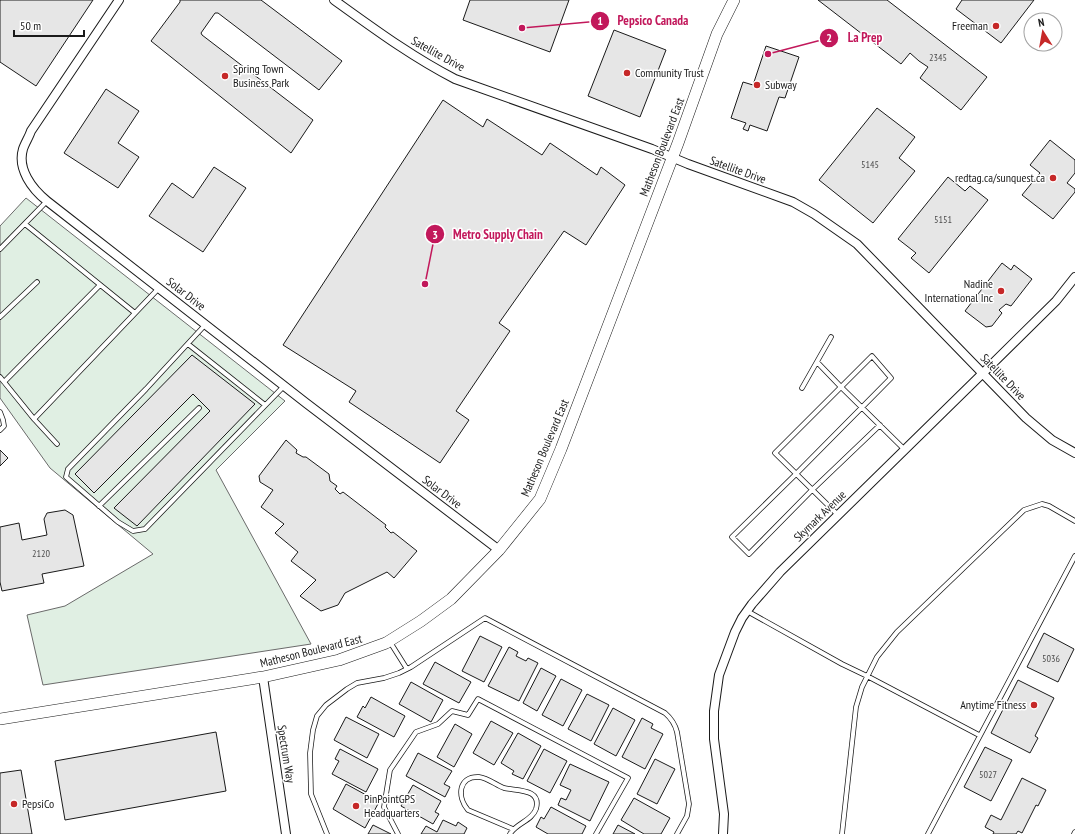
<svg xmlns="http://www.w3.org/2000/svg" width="1075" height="834" font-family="'PT Sans Narrow',sans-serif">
  <rect width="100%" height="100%" fill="#fff"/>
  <path fill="#e0efe3" stroke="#6a6a6a" d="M 26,198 L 285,401 L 216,470 L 311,644 L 43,685 L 27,615 L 65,606 L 153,554 L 50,468 L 0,398 L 0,226 Z"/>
  <path fill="#e6e6e6" stroke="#1a1a1a" d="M 0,0 L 93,0 L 36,86 L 0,62 Z
    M 180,0 L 261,0 L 342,61 L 319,90 L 218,13 L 215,13 L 201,33 L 202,35 L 313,120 L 291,153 L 151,41 L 180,2 Z
    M 470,0 L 569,0 L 550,52 L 463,20 Z
    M 818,0 L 887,0 L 987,77 L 961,110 L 920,78 L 928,67 L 919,61 L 910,53 L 901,64 Z
    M 962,0 L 1034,0 L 1001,43 L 956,9 Z
    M 614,30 L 666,50 L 640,117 L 588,96 Z
    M 766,46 L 799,57 L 785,98 L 779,97 L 767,131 L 750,125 L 748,131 L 743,129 L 746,123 L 731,118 L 743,82 L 753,85 Z
    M 106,89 L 139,111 L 118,143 L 139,157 L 118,188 L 64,153 Z
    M 443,100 L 483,127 L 487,119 L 542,155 L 550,143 L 597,175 L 601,167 L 625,185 L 586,245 L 564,231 L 499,323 L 510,331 L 456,411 L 469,420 L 440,463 L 349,402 L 356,391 L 283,345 Z
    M 877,108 L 915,137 L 899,158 L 915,171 L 873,223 L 819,180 Z
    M 1050,140 L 1075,160 L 1075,173 L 1067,183 L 1075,189 L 1075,192 L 1053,219 L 1022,195 L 1040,173 L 1030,165 Z
    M 214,167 L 246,188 L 203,252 L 149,216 L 172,183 L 193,198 Z
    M 948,177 L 965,191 L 970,186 L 988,200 L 929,273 L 911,258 L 916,253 L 898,239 Z
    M 1002,263 L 1011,270 L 1014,265 L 1032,279 L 1011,306 L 1006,304 L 999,310 L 1002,313 L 992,326 L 986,327 L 965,311 Z
    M 192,355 L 255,404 L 137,526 L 114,508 L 210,411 L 193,394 L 94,493 L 75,474 Z
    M 286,440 L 297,450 L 296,453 L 303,457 L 306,457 L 329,474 L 330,481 L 337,486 L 335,489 L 340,494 L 343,492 L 386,525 L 385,527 L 391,533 L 393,532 L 417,551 L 394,578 L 387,572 L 345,593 L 338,605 L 321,611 L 300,596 L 316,580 L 291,561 L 298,552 L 275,533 L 284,524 L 261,507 L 273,490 L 260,482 L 259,476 Z
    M 0,450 L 8,458 L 0,466 Z
    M 65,510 L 73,515 L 84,566 L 42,574 L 44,583 L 2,591 L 0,582 L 0,527 L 19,523 L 22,540 L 47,535 L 44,519 L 47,513 Z
    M 1044,633 L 1074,649 L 1058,682 L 1027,667 Z
    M 480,636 L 502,647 L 484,682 L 462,671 Z
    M 509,647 L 518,652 L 516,656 L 526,661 L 528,658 L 538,663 L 519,701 L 488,686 Z
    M 435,662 L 471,682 L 459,703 L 423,684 Z
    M 541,668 L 556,676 L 537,711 L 523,703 Z
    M 561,679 L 582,690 L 563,726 L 542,715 Z
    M 1018,680 L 1054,698 L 1035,736 L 1038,738 L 1030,753 L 991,733 Z
    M 411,682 L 443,700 L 431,722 L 399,704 Z
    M 587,694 L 609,705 L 591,741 L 568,729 Z
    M 371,697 L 405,716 L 394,737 L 357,717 L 363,706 L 365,708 Z
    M 613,708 L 635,720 L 616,756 L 594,744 Z
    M 346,717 L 379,734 L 367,758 L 334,740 Z
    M 642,718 L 653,724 L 651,728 L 663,734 L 645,769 L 622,757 Z
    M 491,721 L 513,733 L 494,765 L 473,753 Z
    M 455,724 L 472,734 L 454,767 L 437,757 Z
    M 216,732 L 226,791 L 65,820 L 55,761 Z
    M 518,733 L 541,746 L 523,779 L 512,774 L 514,771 L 501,763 Z
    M 985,747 L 1012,760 L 991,801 L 964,787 Z
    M 340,749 L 378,769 L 366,792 L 332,774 L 339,761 L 335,759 Z
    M 544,749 L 567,761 L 550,793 L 527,781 Z
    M 418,753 L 452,771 L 444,784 L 450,787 L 445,797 L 406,776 Z
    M 655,759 L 675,769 L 657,804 L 637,794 Z
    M 570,764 L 609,782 L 590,821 L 558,805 L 561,798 L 566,800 L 571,790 L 560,785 Z
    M 21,770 L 32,834 L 0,834 L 0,773 Z
    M 1022,778 L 1046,790 L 1038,806 L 1036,805 L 1022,833 L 1018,831 L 1016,834 L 993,834 L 994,832 L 985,827 L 991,815 L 1001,820 Z
    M 346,784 L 379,802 L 365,828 L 333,809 Z
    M 413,785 L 441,801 L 435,812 L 439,814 L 433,824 L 401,806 Z
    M 634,798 L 670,818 L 661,834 L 644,834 L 621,820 Z
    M 551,807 L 586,826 L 582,834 L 548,834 L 536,827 L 541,817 L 544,819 Z
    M 443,820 L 456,826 L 458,822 L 467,828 L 464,834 L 421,834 L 426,826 L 437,832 Z
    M 373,825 L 391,834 L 368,834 Z
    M 618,825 L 635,834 L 613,834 Z"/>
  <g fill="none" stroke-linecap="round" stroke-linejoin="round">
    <g stroke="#1a1a1a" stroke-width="5.5">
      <path id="service" d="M 25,224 L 135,313
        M 0,249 L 47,201
        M 0,317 L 37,282
        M 205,325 L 146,389 L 68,469 L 66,477 L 118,522 L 133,531 L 145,529 L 284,386
        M 188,344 L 265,405
        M 817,362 L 841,387 L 872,356 L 891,378 L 796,474 L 732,537 L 749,554 L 812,490 L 880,425
        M 0,377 L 34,419 L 159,288
        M 4,382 L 100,285
        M 802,388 L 831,337
        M 0,412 L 3,420 L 4,426 L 0,430
        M 34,419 L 57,444
        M 99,506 L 199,408
        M 838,515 L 775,453 L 841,387 L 905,450
        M 747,611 L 842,664 L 867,676 L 979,735
        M 390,642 L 407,669
        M 327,834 L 311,794 L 310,753 L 313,730 L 317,716 L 326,705 L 347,689 L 357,683 L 384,678 L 399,673 L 411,667 L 485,618 L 665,713 C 672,719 675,724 677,732 L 689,804 L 687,816 L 677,834
        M 398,834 L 384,807 L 390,770 L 416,732 L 438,724 L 452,711 L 468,715 L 478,699 L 628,778 L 596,834
        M 510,834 C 516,823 532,821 536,809 C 542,788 516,791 504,788 C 496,785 488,778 479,777 C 458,776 457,797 468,810 L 513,829
        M 842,834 L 856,707 L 862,687 L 877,657 L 897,632 L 1024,510 L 1042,504 L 1049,506 L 1075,521
        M 928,834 L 1075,556
        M 1074,834 L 1075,832"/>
    </g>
    <g stroke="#1a1a1a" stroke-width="10">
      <path id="minor" d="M 119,0 L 31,131 C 29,137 25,143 23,149 C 17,169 32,189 47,201 L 306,403 L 499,550
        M 334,0 C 373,28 412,57 455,79 L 652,149 L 688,164 L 793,202 L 814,214 L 857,244 L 1026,418 L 1052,440 L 1075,453
        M 263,677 L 286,834
        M 723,834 L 724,814 L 714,739 L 714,711 L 719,675 L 735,632 L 742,618 L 752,604 L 780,572 L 983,373 L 1056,301 L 1075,277"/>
    </g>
    <g stroke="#1a1a1a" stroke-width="12">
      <path id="tertiary" d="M 0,719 L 263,677 L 339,660 L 386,643 L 421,621 L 451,599 L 499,550 L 540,499 L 561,449 L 678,143 L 717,34 L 734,0"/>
    </g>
    <use href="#service" stroke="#fff" stroke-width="4"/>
    <use href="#minor" stroke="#fff" stroke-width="8"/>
    <use href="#tertiary" stroke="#fff" stroke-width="11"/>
  </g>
  <g fill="#c62828" stroke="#fff" stroke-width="1.5">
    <circle cx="996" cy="26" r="4"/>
    <circle cx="627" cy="73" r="4"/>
    <circle cx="225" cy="76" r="4"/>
    <circle cx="757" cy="85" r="4"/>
    <circle cx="1053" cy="178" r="4"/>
    <circle cx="1001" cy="291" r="4"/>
    <circle cx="1034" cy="705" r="4"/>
    <circle cx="14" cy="804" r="4"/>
    <circle cx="356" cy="806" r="4"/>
  </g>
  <g text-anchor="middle" stroke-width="3" stroke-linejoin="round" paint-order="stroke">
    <g font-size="10" fill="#4d4d4d">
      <text x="938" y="61">2345</text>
      <text x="870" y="168">5145</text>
      <text x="943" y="223">5151</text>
      <text x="41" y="557">2120</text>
      <text x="1051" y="662">5036</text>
      <text x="988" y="778">5027</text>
    </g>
    <g font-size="12" fill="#1a1a1a" stroke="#fff" text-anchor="start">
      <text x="988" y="30" text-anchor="end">Freeman</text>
      <text x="233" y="73">Spring Town<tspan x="233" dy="14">Business Park</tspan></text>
      <text x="635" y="77">Community Trust</text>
      <text x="765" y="89">Subway</text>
      <text x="1045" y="182" text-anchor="end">redtag.ca/sunquest.ca</text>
      <text x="993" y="288" text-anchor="end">Nadine<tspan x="993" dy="14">International Inc</tspan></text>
      <text x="1026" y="709" text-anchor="end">Anytime Fitness</text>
      <text x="364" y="803">PinPointGPS<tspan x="364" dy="14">Headquarters</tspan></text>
      <text x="22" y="808">PepsiCo</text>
    </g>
    <g font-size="12" fill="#1a1a1a" stroke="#fff">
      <text transform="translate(438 54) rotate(29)" y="4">Satellite Drive</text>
      <text transform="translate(662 147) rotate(-69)" y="4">Matheson Boulevard East</text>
      <text transform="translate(738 170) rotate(20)" y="4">Satellite Drive</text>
      <text transform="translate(186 294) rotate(38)" y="4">Solar Drive</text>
      <text transform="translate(1003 377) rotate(46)" y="4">Satellite Drive</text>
      <text transform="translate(545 448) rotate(-67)" y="4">Matheson Boulevard East</text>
      <text transform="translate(442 492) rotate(37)" y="4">Solar Drive</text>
      <text transform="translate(820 516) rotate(-44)" y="4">Skymark Avenue</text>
      <text transform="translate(311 651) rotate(-14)" y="4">Matheson Boulevard East</text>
      <text transform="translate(286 754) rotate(81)" y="4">Spectrum Way</text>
    </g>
  </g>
  <path fill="none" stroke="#c2185b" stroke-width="1.5" d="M522 28L600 21M768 54L829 38M425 284L435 234"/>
  <g fill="#c2185b" stroke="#fff" stroke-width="1.5">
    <circle cx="522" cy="28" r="4"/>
    <circle cx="768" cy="54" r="4"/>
    <circle cx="425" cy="284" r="4"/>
    <circle cx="600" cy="21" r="10"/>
    <circle cx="829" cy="38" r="10"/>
    <circle cx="435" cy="234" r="10"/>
  </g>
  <g font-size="12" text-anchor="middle" font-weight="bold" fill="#fff">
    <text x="600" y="25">1</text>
    <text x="829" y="42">2</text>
    <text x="435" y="239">3</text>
  </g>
  <g font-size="13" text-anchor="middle" font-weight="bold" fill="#c2185b" stroke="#fff" stroke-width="3" stroke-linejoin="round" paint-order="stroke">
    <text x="653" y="25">Pepsico Canada</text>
    <text x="865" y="42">La Prep</text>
    <text x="498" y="239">Metro Supply Chain</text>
  </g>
  <g transform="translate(1043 32) rotate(349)"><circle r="19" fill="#ffffff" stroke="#a3a3a3"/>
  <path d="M0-3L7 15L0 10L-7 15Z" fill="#c62828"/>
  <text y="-6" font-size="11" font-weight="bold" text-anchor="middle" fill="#1a1a1a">N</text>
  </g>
  <path d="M14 30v6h70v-6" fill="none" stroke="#1a1a1a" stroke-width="2"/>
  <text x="20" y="30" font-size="12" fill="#1a1a1a" stroke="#ffffff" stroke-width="3" paint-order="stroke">50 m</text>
</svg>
